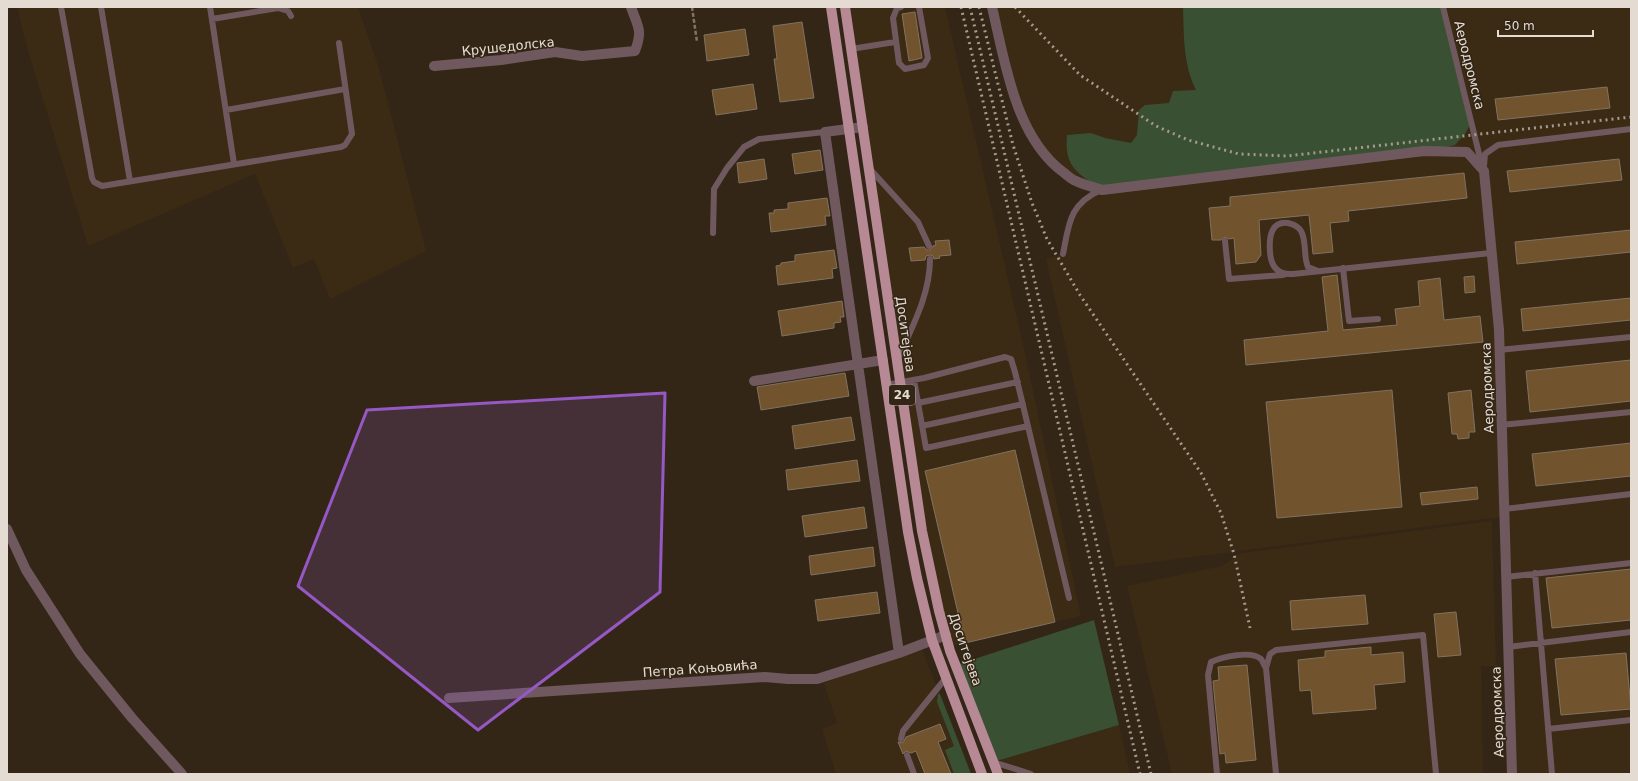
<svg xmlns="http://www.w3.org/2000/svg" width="1638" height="781" font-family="'DejaVu Sans',sans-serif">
  <rect width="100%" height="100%" fill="#332616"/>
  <path fill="#3b2a14" d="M 17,7 L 358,7 L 379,68 L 426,251 L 330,299 L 314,259 L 293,268 L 255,174 L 88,246 L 28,51 Z
    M 845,7 L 945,7 L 1023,344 L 1081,616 L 949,646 L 939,611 Z
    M 992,7 L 1631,7 L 1631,774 L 1516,774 L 1508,516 L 1115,567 L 1046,259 L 1063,254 L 1078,206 L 1101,190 L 1051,163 L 1023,117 Z
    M 1492,521 L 1496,666 L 1481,666 L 1483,774 L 1172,774 L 1127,586 L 1222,566 L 1241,553 Z
    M 921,647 L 972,774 L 836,774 L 822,729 L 837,723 L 824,683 Z
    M 1119,725 L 1130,774 L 998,774 L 993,762 Z"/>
  <path fill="#3a5033" d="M 1183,7 L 1443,7 L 1471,123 L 1465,134 L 1455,145 L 1424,151 L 1102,190 C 1078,173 1064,168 1067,135 L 1091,133 L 1105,138 L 1131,143 L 1137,135 L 1139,110 L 1145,105 L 1169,103 L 1173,91 L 1196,90 C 1183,64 1184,36 1183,7 Z
    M 1094,620 L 1119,725 L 993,762 L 956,665 Z
    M 938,694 L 940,694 L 971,774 L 954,774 L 945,750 L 954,746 L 937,702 Z"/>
  <path fill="#71532d" stroke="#817260" d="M 915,12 L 922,58 L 909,61 L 902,14 Z
    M 802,22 L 814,98 L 780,102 L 774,59 L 777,59 L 773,26 Z
    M 745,29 L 749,55 L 707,61 L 704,35 Z
    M 753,84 L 757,109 L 716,115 L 712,90 Z
    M 1607,87 L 1610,108 L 1498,120 L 1495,99 Z
    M 820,150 L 823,170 L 795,174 L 792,154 Z
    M 764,159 L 767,179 L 739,183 L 737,163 Z
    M 1619,159 L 1622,180 L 1510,192 L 1507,171 Z
    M 1464,173 L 1467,198 L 1348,211 L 1349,221 L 1330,223 L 1333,252 L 1313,254 L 1309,215 L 1259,220 L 1261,255 L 1256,262 L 1236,264 L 1234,238 L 1229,239 L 1225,237 L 1221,240 L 1212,240 L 1209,208 L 1230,206 L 1230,197 Z
    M 827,198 L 830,216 L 825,216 L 826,225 L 771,232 L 769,213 L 774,213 L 774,210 L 788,209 L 788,203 Z
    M 1631,230 L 1631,252 L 1517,264 L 1515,242 Z
    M 949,240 L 951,255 L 939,256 L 940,258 L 934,259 L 933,256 L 930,255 L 926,256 L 925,260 L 911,261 L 909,248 L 924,247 L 927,250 L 930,250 L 933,246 L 936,245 L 935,241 Z
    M 834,250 L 837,268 L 832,269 L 833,278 L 778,285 L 776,266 L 781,265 L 781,263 L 795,261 L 795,255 Z
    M 1337,275 L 1343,330 L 1397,325 L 1395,309 L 1420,306 L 1418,281 L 1440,278 L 1444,320 L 1480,316 L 1483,342 L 1246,365 L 1244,340 L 1328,331 L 1322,277 Z
    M 1474,276 L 1475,292 L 1465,293 L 1464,277 Z
    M 1631,298 L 1631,320 L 1523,331 L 1521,309 Z
    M 842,301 L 844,317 L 840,317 L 841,322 L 834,323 L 834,328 L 782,336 L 778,311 Z
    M 1631,360 L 1631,401 L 1530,412 L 1526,371 Z
    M 845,373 L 849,396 L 761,410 L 757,387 Z
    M 1392,390 L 1402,507 L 1277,518 L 1266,402 Z
    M 1471,390 L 1475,432 L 1469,432 L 1469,438 L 1458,439 L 1457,434 L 1452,434 L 1448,393 Z
    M 851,417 L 855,440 L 795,449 L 792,426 Z
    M 1631,443 L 1631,476 L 1536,486 L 1532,454 Z
    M 1015,450 L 1055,622 L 965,643 L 925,471 Z
    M 857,460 L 860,481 L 788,490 L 786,470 Z
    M 1477,487 L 1478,499 L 1422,505 L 1420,493 Z
    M 864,507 L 867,528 L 805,537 L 802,516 Z
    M 873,547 L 875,566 L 811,575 L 809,556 Z
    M 1631,569 L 1631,620 L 1552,628 L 1546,578 Z
    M 877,592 L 880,613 L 818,621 L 815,600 Z
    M 1365,595 L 1368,624 L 1292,630 L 1290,601 Z
    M 1456,612 L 1461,655 L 1438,657 L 1434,614 Z
    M 1371,647 L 1371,655 L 1403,652 L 1405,682 L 1374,685 L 1376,709 L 1313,714 L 1311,690 L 1300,691 L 1298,660 L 1325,657 L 1325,651 Z
    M 1626,653 L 1631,709 L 1561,715 L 1555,659 Z
    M 1247,665 L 1256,760 L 1226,763 L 1225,753 L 1220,754 L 1213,681 L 1219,680 L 1218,667 Z
    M 940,724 L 946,739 L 938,742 L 951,774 L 925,774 L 916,751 L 911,753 L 906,751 L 903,754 L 898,742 L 903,743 L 906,737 Z"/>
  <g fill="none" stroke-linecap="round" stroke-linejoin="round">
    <path stroke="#7f7467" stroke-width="2.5" stroke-dasharray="4 2" stroke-linecap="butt" d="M 692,7 L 697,42"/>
    <path stroke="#6f595f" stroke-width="6" d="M 61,7 L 92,178 L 94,182 L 102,186 L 341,147 L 345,145 L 352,134 L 339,43
      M 101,7 L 130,181
      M 210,7 L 234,164
      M 901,7 L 897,8 L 893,18 L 899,63 L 905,69 L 924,65 L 928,58 L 919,7
      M 1443,7 L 1482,166
      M 212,19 L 278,8 L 288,11 L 291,16
      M 851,49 L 895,42
      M 226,110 L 345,89
      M 1484,166 L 1485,154 L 1498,145 L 1631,129
      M 870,169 L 918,222 L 929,246
      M 713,233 L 714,189 L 727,168 L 744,147 L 759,139 L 825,132
      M 1225,241 L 1229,279 L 1283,275
      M 1063,254 C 1069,224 1069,204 1101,190
      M 1343,268 L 1349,321 L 1378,319
      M 1318,271 L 1308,267 C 1303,256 1307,241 1301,231 C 1298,226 1293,224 1288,223 C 1270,221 1269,239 1270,252 C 1271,266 1277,275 1293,274 L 1491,253
      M 1499,350 L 1631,337
      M 898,359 C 912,327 930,295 930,259
      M 914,380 L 926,448 L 1028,426
      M 886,385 L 924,378 L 1005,357 L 1011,359 L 1015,372 L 1069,598
      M 918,403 L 1018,382
      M 1501,425 L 1631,412
      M 922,426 L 1023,404
      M 1504,509 L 1631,494
      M 1535,573 L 1552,774
      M 1506,577 L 1631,563
      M 1508,647 L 1631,632
      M 1266,668 L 1270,654 L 1276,650 L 1423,635 L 1436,774
      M 1548,729 L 1631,720
      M 901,739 L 903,731 L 945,679
      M 907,755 L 914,774
      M 993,762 L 1031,774
      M 1217,774 L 1208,675 L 1211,662 C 1222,657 1251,650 1261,659 C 1263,661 1264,666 1266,668 L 1276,774"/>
    <path stroke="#6f595f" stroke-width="10" d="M 992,7 C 1005,62 1015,136 1063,172 C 1067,175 1071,179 1076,181 C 1084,185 1094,187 1102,190 L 1424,151 L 1467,152 L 1484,171 L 1499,330 L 1512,774
      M 434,66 L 501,60 L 555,52 L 582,56 L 635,51 C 643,30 638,27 631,7
      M 863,127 L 825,132 L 899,653
      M 754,381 L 883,360
      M 7,529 L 26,570 L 80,654 L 132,718 L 182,774
      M 449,698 L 765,677 L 788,679 L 817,679 L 899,653 L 946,635"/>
    <path stroke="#b68995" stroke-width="10" d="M 831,7 L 908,532 L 917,578 L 932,640 L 982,774
      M 845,7 L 922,531 L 939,611 L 950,651 L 998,774"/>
    <path stroke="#a49a8e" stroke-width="3" stroke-dasharray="2 4" stroke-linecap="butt" d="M 961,7 L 1140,774
      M 970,7 L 1151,774
      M 979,7 L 1013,145 L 1032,203 L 1047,239 L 1080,295 L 1201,473 L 1221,513 L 1234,554 L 1250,628
      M 1015,7 L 1080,75 L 1156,126 L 1188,140 L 1239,154 L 1287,156 L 1631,117"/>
  </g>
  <path fill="#9558c4" fill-opacity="0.2" stroke="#9558c4" stroke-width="3" stroke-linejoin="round" d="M 665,393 L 660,592 L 478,730 L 298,586 L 367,410 Z"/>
  <g text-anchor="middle" stroke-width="3" stroke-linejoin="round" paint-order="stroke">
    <rect fill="#332616" stroke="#afa59a" stroke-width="1" x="889" y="385" width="26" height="20" rx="3"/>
    <g font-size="12" font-weight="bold" fill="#e4dcd2">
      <text x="902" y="399">24</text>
    </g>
    <g font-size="13" fill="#e4dcd2" stroke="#332616">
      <text transform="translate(508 46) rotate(-6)" y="5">Крушедолска</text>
      <text transform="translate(1470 65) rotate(76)" y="5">Аеродромска</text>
      <text transform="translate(906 334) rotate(82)" y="5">Доситејева</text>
      <text transform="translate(1487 388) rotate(-92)" y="5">Аеродромска</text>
      <text transform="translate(966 649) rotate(71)" y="5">Доситејева</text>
      <text transform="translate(700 668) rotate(-4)" y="5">Петра Коњовића</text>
      <text transform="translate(1497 712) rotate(-92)" y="5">Аеродромска</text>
    </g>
  </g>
  <rect width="1638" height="781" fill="none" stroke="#e4dcd2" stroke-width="16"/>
  <path d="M1498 30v6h95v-6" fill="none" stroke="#e4dcd2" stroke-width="2"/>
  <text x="1504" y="30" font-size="12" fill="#e4dcd2" stroke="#332616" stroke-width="3" paint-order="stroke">50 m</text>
</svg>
